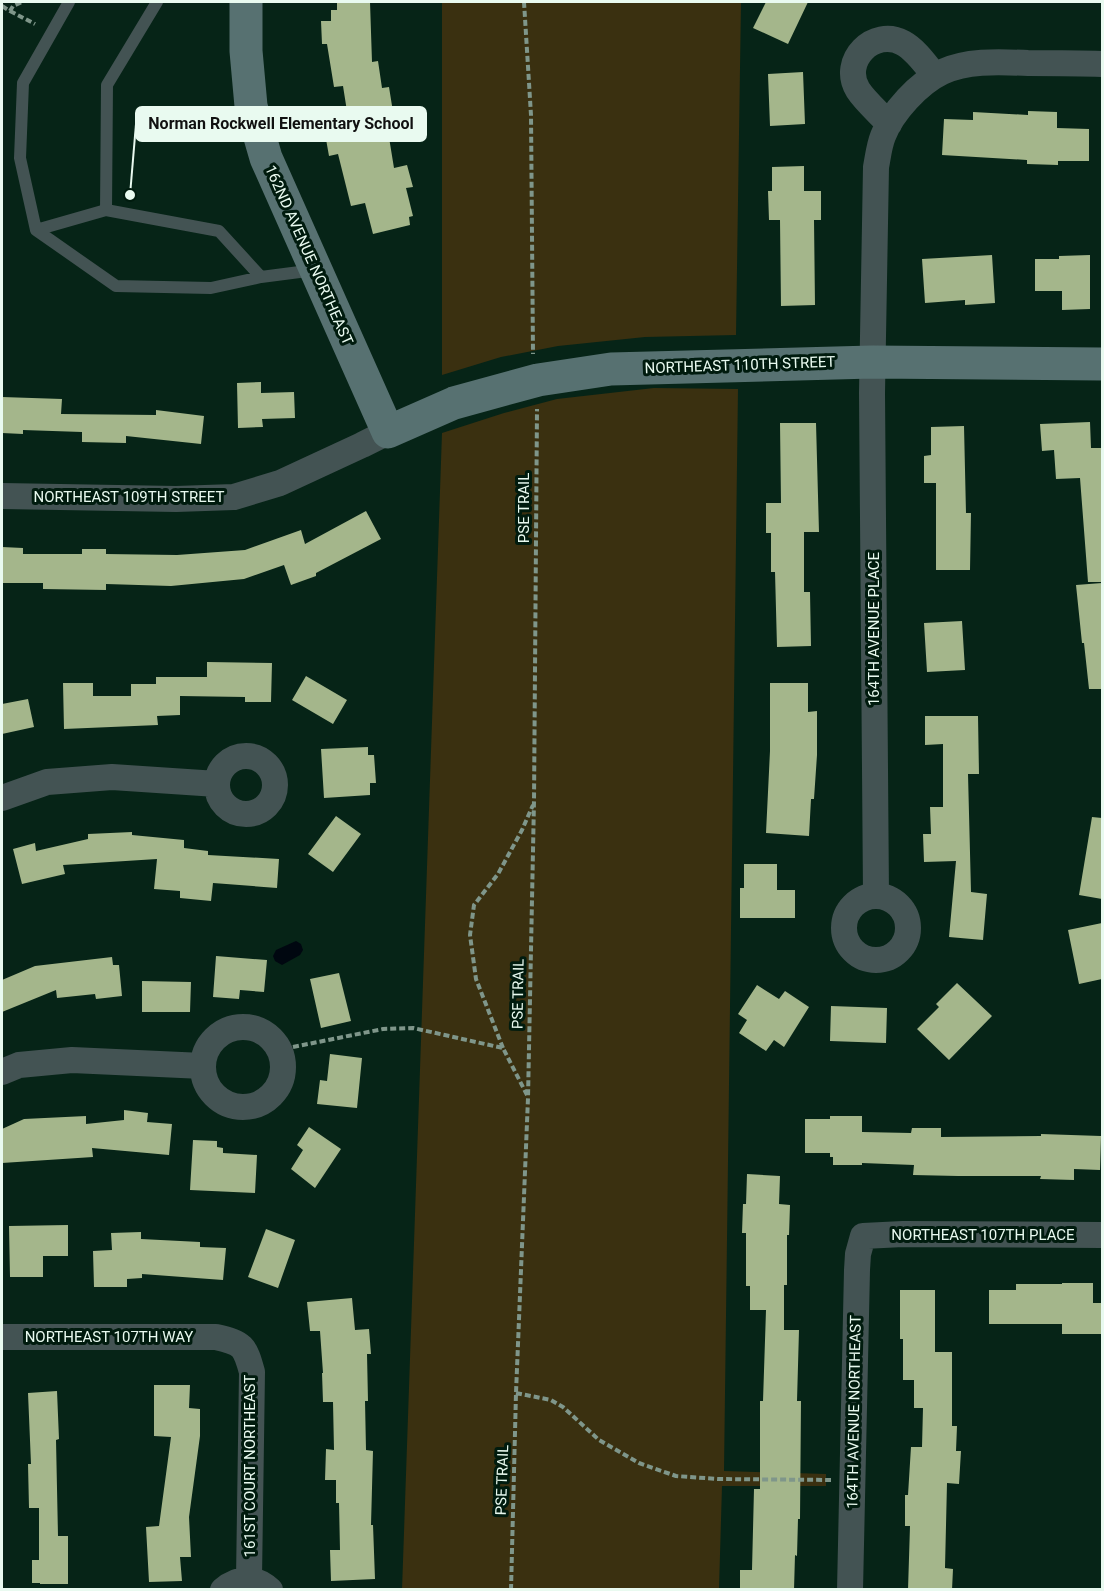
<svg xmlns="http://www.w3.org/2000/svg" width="1104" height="1591" font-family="Roboto,sans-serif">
  <rect width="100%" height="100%" fill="#062417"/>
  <path fill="#3a3010" d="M 442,2 L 741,2 L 736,335 L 645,337 L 558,346 L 501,357 L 442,375 Z
    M 654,388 L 738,389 L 724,1471 L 826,1474 L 826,1486 L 722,1486 L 719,1589 L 402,1590 L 442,433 L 504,413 L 557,399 Z"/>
  <path fill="#000710" d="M 296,941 L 301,944 L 303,950 L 300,955 L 282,965 L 275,961 L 273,956 L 276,950 Z"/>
  <path fill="#a4b68b" d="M 337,2 L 370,2 L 372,62 L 378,61 L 382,88 L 389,87 L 393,112 L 385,113 L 394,168 L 407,165 L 413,187 L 406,188 L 413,216 L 409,217 L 410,225 L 373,234 L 365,203 L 351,206 L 338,154 L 329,156 L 324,128 L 349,124 L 343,86 L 334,87 L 327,44 L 322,44 L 321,21 L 331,21 L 331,10 L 337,10 Z
    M 766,2 L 808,2 L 788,44 L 753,28 Z
    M 803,72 L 805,124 L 770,126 L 768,74 Z
    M 1028,111 L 1057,112 L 1057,128 L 1089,129 L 1089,161 L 1058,161 L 1058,165 L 1027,164 L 1027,160 L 942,155 L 944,119 L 973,120 L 973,112 L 1028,115 Z
    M 804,166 L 804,191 L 821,191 L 821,220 L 814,220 L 815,305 L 781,306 L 780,220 L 769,220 L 768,191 L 772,191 L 772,167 Z
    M 992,255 L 995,303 L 965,305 L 965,300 L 925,303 L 922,259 Z
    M 1090,255 L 1090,309 L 1062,310 L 1062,291 L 1035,291 L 1035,259 L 1059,259 L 1059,256 Z
    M 261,382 L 261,393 L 294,392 L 295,418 L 262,419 L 263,427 L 238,428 L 237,383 Z
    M 2,397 L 62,399 L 61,414 L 156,415 L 156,410 L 204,416 L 201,444 L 126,436 L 126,443 L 82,442 L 82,432 L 23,430 L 23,434 L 2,433 Z
    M 1090,422 L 1091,448 L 1102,448 L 1102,582 L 1088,582 L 1080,478 L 1056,479 L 1054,450 L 1042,451 L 1040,424 Z
    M 780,423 L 816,423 L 819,532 L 804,532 L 804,592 L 810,592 L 811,646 L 777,647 L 775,572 L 771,572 L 771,533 L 766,533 L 766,503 L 781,503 Z
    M 964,426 L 966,513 L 971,513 L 970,570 L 936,570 L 936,483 L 924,483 L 924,456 L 931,455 L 931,427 Z
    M 366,511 L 381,539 L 316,573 L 316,576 L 291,585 L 284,565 L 244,579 L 171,586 L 106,584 L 106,590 L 43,589 L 43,583 L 2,583 L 2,547 L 23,548 L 23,554 L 82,554 L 82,549 L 106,549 L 106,554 L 177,555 L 245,550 L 301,530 L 305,544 Z
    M 1102,583 L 1102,689 L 1089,689 L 1084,643 L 1082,643 L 1076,585 Z
    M 962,621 L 965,670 L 927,672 L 924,623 Z
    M 207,662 L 272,663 L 271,702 L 245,702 L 245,697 L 180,696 L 180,715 L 157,716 L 158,725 L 64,729 L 63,683 L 93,683 L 93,696 L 131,696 L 131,684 L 156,684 L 156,677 L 207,677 Z
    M 306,676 L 347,700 L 333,724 L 292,700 Z
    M 770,683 L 808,683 L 808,712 L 817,711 L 817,755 L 814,799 L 811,799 L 809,836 L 766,833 L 770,751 Z
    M 28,699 L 34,727 L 2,734 L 2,704 Z
    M 925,716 L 978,716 L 979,774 L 968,774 L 971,892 L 987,894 L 983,940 L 949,937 L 956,861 L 924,862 L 923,834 L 931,834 L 930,807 L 943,807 L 943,744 L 925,745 Z
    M 368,747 L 368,755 L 374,755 L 376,783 L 370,783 L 370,795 L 324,798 L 321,749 Z
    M 336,816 L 361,834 L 333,872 L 308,854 Z
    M 1092,817 L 1102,818 L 1102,899 L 1079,895 Z
    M 132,832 L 132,835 L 184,840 L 184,848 L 208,851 L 208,855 L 279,859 L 277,888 L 213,883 L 211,901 L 180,898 L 180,891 L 154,889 L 157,859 L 63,865 L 65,874 L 22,884 L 13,849 L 35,843 L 36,851 L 88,839 L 88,834 Z
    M 744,864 L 777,864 L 777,890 L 795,890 L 795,918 L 740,918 L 740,888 L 744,888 Z
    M 1102,923 L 1102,979 L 1079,984 L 1068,930 Z
    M 216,956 L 267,960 L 264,992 L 240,990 L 239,999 L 213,997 Z
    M 112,957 L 113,965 L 119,965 L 122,996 L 96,999 L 95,994 L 57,998 L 56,990 L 2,1012 L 2,980 L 35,966 Z
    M 339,973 L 351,1021 L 321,1028 L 310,979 Z
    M 142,981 L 191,982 L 190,1012 L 142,1012 Z
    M 957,983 L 992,1016 L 949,1060 L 917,1029 L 939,1007 L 936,1004 Z
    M 757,985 L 779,999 L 785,991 L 809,1007 L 784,1047 L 774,1040 L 766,1051 L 739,1033 L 747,1020 L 738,1014 Z
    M 831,1006 L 887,1008 L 886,1043 L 830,1041 Z
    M 330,1054 L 362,1058 L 357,1108 L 317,1104 L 320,1080 L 327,1081 Z
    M 124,1110 L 148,1113 L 147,1122 L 172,1124 L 169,1155 L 92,1148 L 93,1157 L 2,1163 L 2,1129 L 24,1119 L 86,1116 L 86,1124 L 124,1120 Z
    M 830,1116 L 862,1116 L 862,1132 L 911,1133 L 912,1128 L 941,1128 L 941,1137 L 1041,1136 L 1041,1134 L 1101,1136 L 1100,1170 L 1074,1169 L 1074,1180 L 1040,1179 L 1041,1176 L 958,1176 L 913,1175 L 914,1165 L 862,1163 L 862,1165 L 833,1165 L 833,1157 L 830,1157 L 830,1153 L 805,1153 L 805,1119 L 830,1119 Z
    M 309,1127 L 341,1149 L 315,1188 L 291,1169 L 303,1150 L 297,1145 Z
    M 193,1140 L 217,1141 L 217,1147 L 223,1148 L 223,1153 L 257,1155 L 255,1193 L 190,1190 Z
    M 747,1174 L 780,1176 L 779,1204 L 790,1205 L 789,1235 L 787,1235 L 787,1285 L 784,1285 L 784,1330 L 799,1330 L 797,1401 L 801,1401 L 800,1519 L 798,1519 L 797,1556 L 795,1555 L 794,1590 L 740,1589 L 740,1570 L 752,1570 L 754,1489 L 760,1489 L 760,1401 L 763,1401 L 766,1310 L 750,1310 L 750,1286 L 746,1286 L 746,1233 L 742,1233 L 743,1204 L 746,1204 Z
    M 68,1225 L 68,1256 L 43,1256 L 43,1277 L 10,1277 L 9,1226 Z
    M 266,1229 L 295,1240 L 278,1288 L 248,1277 Z
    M 141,1232 L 141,1239 L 200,1242 L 200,1247 L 226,1248 L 223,1280 L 142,1274 L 142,1278 L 127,1279 L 127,1287 L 94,1287 L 93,1251 L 112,1250 L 111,1233 Z
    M 1062,1283 L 1093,1283 L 1093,1303 L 1102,1303 L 1102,1334 L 1062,1334 L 1062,1324 L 989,1324 L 989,1290 L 1016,1290 L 1016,1284 L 1062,1284 Z
    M 900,1290 L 935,1290 L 935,1352 L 952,1352 L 952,1426 L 957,1426 L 956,1451 L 961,1451 L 959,1484 L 947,1483 L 945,1568 L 953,1569 L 952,1590 L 908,1590 L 910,1526 L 905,1526 L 905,1495 L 908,1495 L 911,1447 L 922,1447 L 923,1408 L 914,1408 L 914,1380 L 903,1380 L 903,1339 L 900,1339 Z
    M 352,1298 L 355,1330 L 369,1329 L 371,1354 L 367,1354 L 368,1401 L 365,1401 L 366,1450 L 373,1451 L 371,1525 L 373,1525 L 375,1579 L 331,1581 L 330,1550 L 340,1550 L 339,1503 L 336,1503 L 336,1480 L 325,1480 L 326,1449 L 334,1450 L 333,1402 L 323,1402 L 322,1373 L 323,1373 L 320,1331 L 310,1331 L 307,1302 Z
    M 154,1385 L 190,1385 L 189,1408 L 200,1409 L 200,1436 L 189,1517 L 191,1557 L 180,1557 L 182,1581 L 149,1582 L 146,1527 L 159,1526 L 171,1437 L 154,1436 Z
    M 57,1391 L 59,1439 L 56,1440 L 58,1536 L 68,1536 L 68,1584 L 40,1584 L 40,1583 L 32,1583 L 32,1560 L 39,1560 L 39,1508 L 29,1508 L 28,1464 L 31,1464 L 28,1393 Z"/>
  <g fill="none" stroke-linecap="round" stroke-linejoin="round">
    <path stroke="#7f968a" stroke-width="4" stroke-dasharray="6 3" stroke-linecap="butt" d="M 524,2 L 531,115 L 533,354
      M 2,6 L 10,11 L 13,6 L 22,2
      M 10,11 L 35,24
      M 293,1047 L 383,1029 L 413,1028 L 503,1048 L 528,1097
      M 503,1048 L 476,979 L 470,935 L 474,905 L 498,874 L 522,830 L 533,805
      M 516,1393 L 551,1400 L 563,1407 L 599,1440 L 639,1463 L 676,1476 L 718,1479 L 831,1480
      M 511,1590 L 516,1393 L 528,1098 L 534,801 L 537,409"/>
    <path stroke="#435353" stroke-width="12" d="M 69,2 L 23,83 L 20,158 L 36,230 L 116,286 L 211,288 L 261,277
      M 157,2 L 107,85 L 106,210 L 219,231 L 261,277 L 315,270
      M 36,230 L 106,210"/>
    <path stroke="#435353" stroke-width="26" d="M 889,124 C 880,114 865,101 858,90 C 840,61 874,27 903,43 C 916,50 926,65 935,76
      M 2,496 L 176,499 L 234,497 L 280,483 L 362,445 L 388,432
      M217 785a29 29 0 1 1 58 0a29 29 0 1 1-58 0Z
      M 2,798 L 47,782 L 112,777 L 217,784
      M 876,895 L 872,393 L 876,167 C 878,157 879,146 883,136 C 892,112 919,83 942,72 C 968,60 1000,62 1028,63 C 1053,63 1078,63 1102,64
      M844 928a32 32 0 1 1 64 0a32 32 0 1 1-64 0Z
      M203 1067a40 40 0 1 1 80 0a40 40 0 1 1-80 0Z
      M 2,1072 L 19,1065 L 72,1060 L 203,1066
      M 2,1337 L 216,1337 C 243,1343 245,1346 252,1372 L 249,1579
      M 223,1590 C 238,1577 255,1576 270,1590
      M 850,1590 L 857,1270 L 858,1254 L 863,1236 L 903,1234 L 1102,1235"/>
    <path stroke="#577171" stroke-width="33" d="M 246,2 L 246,51 L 251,106 L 266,158 L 388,432 L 454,403 L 538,380 L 611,369 L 872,362 L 1102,364"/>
  </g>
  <g text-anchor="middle" stroke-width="6" stroke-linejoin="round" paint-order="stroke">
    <g font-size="15" fill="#e9faf0" stroke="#001b0e">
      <text transform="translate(309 255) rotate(66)" y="5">162ND AVENUE NORTHEAST</text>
      <text transform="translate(740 365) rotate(-2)" y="5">NORTHEAST 110TH STREET</text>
      <text x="129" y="502">NORTHEAST 109TH STREET</text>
      <text transform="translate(524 508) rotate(-90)" y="5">PSE TRAIL</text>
      <text transform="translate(874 629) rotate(-90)" y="5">164TH AVENUE PLACE</text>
      <text transform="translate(518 994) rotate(-89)" y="5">PSE TRAIL</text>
      <text x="983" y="1240">NORTHEAST 107TH PLACE</text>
      <text x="109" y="1342">NORTHEAST 107TH WAY</text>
      <text transform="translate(854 1412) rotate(-89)" y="5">164TH AVENUE NORTHEAST</text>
      <text transform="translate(250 1466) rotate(-90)" y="5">161ST COURT NORTHEAST</text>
      <text transform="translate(502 1480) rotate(-88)" y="5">PSE TRAIL</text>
    </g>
  </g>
  <path fill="none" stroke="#e9faf0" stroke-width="2" d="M130 195L136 124"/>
  <circle fill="#e9faf0" stroke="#001b0e" stroke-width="2" cx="130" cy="195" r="6"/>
  <rect fill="#e9faf0" stroke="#e9faf0" stroke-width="2" x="136" y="107" width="290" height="34" rx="6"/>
  <g font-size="16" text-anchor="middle" font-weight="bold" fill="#111">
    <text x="281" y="129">Norman Rockwell Elementary School</text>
  </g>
  <rect width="1104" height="1591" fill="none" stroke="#e9faf0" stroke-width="6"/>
</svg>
